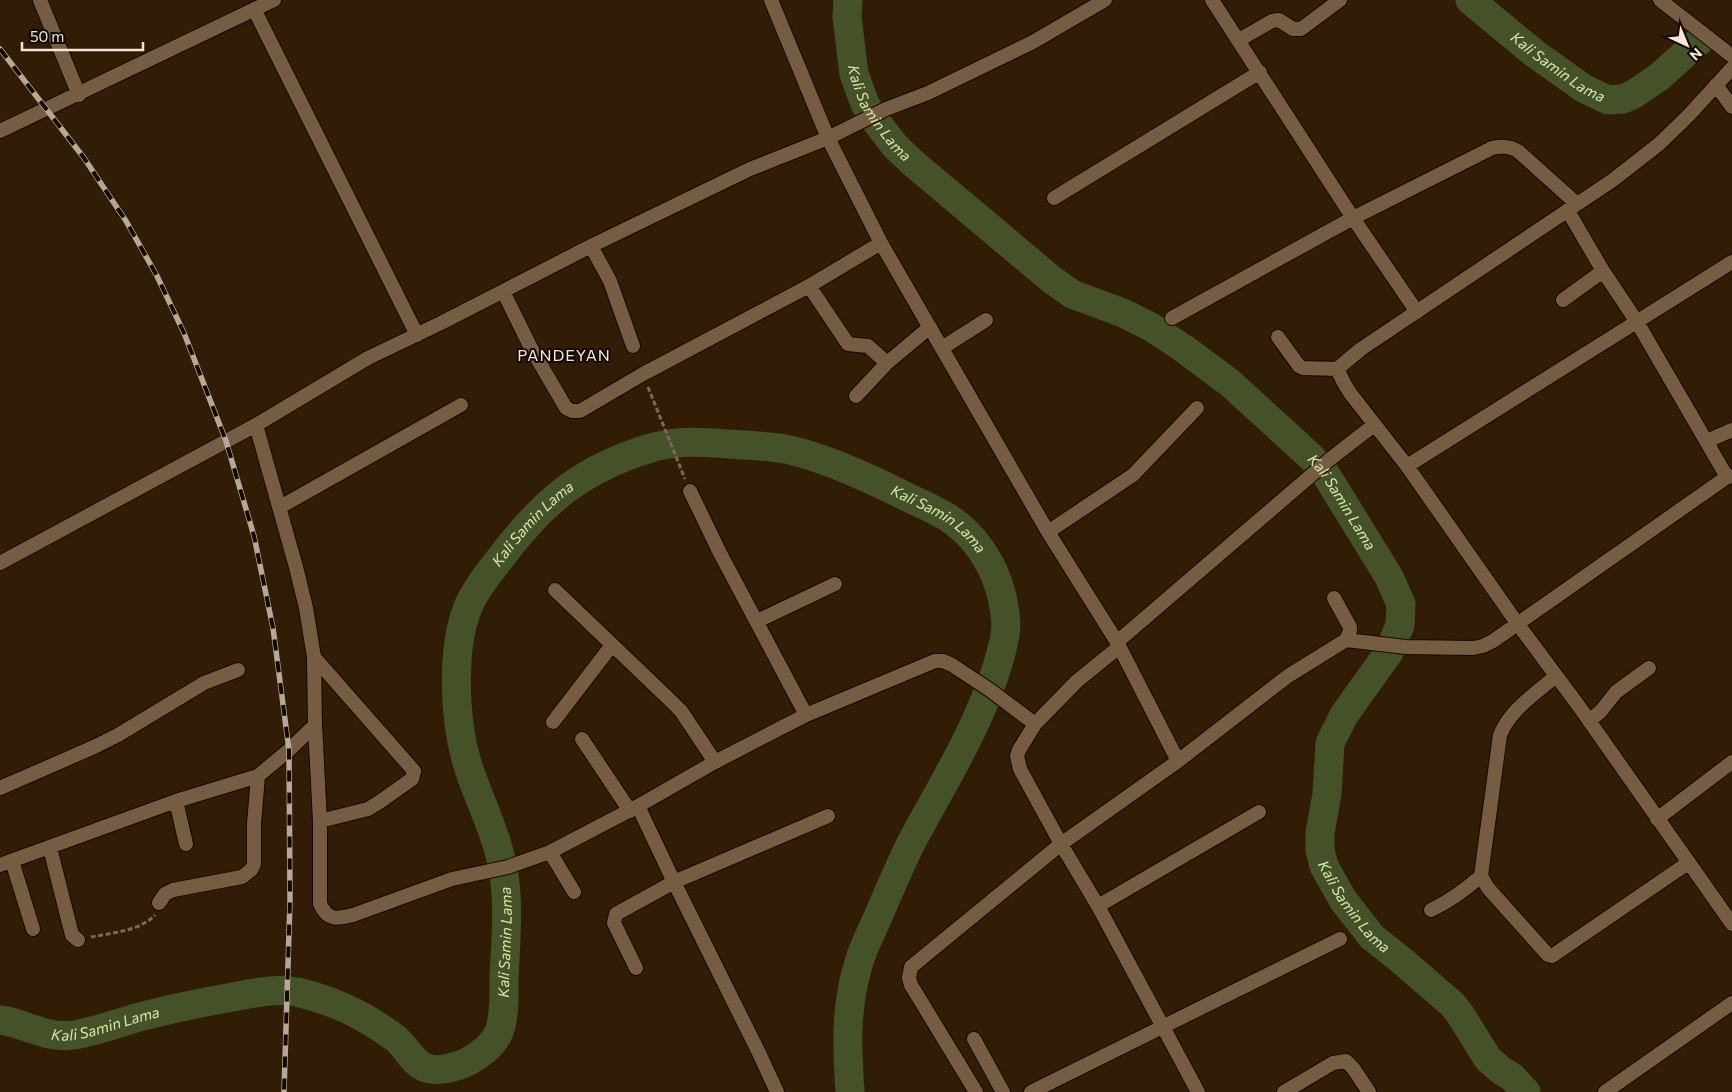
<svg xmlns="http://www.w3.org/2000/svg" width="1732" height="1092" font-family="Commissioner,sans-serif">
  <rect width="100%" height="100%" fill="#311d05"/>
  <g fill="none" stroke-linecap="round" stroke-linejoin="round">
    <g stroke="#455129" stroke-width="29">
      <path id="s1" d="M 848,0 L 847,17 L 854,74 L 865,104 L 878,124 L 895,146 L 914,164 L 1051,279 L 1072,294 L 1123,313 L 1151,327 L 1183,348 L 1230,383 L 1311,457 L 1325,473 L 1389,577 L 1401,604 L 1400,625 L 1389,652 L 1344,715 L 1330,743 L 1327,794 L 1320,833 L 1320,850 L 1324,866 L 1343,900 L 1372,937 L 1401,960 L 1452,1004 L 1460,1014 L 1488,1059 L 1502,1071 L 1512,1077 L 1526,1092"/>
      <path id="s2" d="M 1470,0 L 1534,53 L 1583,88 L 1608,100 L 1623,99 L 1634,94 L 1659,77 L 1699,41"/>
      <path id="s3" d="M 0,1020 C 26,1023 44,1039 74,1035 C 99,1031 123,1021 147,1015 C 175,1008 204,1002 233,997 C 254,993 276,988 297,992 C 332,1000 367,1017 395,1038 C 407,1047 412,1063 426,1068 C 441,1073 465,1065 477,1056 C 486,1050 495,1041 499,1032 C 505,1016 504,995 504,978 C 506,935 511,890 498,848 C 490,820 477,794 468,766 C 454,721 449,637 474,595 C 481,583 490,571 499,560 C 543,501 582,468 654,447 C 682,440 701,442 729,444 C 754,446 781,446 805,454 C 839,464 873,480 905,496 C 921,504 939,511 953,521 C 983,543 1001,578 1005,614 C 1008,632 1002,649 997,667 C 977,730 942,785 911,843 C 900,865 890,889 880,912 C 873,929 864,945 859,962 C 845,1007 847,1046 850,1092"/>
    </g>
    <g stroke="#180600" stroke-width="16">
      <path id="minor" d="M 40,0 L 79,95
        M 771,0 L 828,138 L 881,243 L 1048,532 L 1117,642 L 1178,761 L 1061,844 L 1098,906 L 1198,1092
        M 1212,0 L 1353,218 L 1417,312
        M 1660,0 L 1732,56
        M 254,9 L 417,335
        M 1239,40 L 1272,21 L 1279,20 L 1293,29 L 1301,29 L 1340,0
        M 1732,68 L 1688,116 L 1659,144 L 1613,180 L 1361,349 L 1337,369 L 1344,383 L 1350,393 L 1407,466 L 1517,623 L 1578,705 L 1732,924
        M 1716,85 L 1732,107
        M 0,131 L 274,0
        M 1054,198 L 1260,72
        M 1568,211 L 1603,271
        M 591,246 L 610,281 L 633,346
        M 809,286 L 848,344 L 868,346 L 887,363 L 930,327
        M 503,291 L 531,348 L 566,408 L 572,411 L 580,411 L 643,374 L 809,286 L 881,243
        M 1563,300 L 1603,271 L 1637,322 L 1727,477 L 1732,476
        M 1172,318 L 1353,218 L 1492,148 C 1502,146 1509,146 1518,151 L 1577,204
        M 1278,337 L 1299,366 L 1303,368 L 1337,369
        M 942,348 L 986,320
        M 856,396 L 887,363
        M 256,425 L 296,567 L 306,608 L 314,657 L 315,725 L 320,821 L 320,904 C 328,921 337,919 353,915 L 452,879 L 508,867 L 550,852 L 638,806 L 715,762 L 806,715 L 935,661 L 943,661 L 952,665 L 990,690 L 1035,724
        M 1707,441 L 1732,430
        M 1407,466 L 1732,262
        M 690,491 L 720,553 L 806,715
        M 280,507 L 461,405
        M 1048,532 L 1133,475 L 1197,408
        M 0,563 L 256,425 L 368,358 L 441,323 L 591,246 L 750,169 L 828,138 L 886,109 L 928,93 L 1033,42 L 1105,0
        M 555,590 L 673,703 L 681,711 L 715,762
        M 757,621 L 835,584
        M 1346,640 L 1406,647 L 1473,648 L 1483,646 L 1493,641 L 1727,477
        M 1117,642 L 1329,460 L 1374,425
        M 314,657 L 414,771 L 412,779 L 378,803 L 368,809 L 320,821
        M 1556,676 C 1536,693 1510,710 1500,735 L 1481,876 L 1488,888 L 1548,955 L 1552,956 L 1688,863
        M 1589,721 L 1601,711 L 1616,692 L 1649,668
        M 553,722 L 612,645
        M 582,739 L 630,811
        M 1178,761 L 1288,676 L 1346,640 L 1350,631 L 1350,627 L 1334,598
        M 0,788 L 94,747 L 118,735 L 204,683 L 238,670
        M 176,801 L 186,844
        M 638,806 L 674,882 L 759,1053 L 777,1092
        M 1657,819 L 1732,762
        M 50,848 L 72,935 L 78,940
        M 550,852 L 574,892
        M 12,861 L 33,929
        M 0,865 L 176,801 L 258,776 L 289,750 L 315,725
        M 159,903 L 165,894 L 173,890 L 242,877 L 251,870 L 254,864 L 254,824 L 258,776
        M 1098,906 L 1259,812
        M 1431,910 C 1450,901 1465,890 1481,876
        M 636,968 L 614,923 L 616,914 L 674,882 L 828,816
        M 974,1039 L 1003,1092
        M 976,1092 L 911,985 L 909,978 L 911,967 L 1061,844 L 1020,769 L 1017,756 L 1019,750 L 1035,724 L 1077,681 L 1119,647
        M 1031,1092 L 1340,939
        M 1284,1092 L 1333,1063 L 1346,1061 L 1353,1068 L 1369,1092
        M 1605,1092 L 1732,1003"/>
    </g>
    <path stroke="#7b6955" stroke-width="3" stroke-dasharray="5 2.5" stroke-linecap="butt" d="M 648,387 L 685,479
      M 91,937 C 111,933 140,931 155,915"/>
    <use href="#minor" stroke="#755d44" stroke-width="14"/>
    <g stroke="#b7a796" stroke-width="5.5">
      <path id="rail" d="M 0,49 L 84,158 L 126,221 L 157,276 L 184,333 L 226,441 L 254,536 L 273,628 L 289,750 L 290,901 L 284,1092"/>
    </g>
    <use href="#rail" stroke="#120902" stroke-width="4" stroke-dasharray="11" stroke-linecap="butt"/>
  </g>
  <g text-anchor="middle" stroke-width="4" stroke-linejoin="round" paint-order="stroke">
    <g font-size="15" font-style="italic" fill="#d5eba6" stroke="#120902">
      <text dy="5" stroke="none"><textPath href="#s2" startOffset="111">Kali Samin Lama</textPath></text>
      <text dy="5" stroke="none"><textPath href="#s1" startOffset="121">Kali Samin Lama</textPath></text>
      <text dy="5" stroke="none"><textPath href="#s1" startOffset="736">Kali Samin Lama</textPath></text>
      <text dy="5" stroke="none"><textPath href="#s3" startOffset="1532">Kali Samin Lama</textPath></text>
      <text dy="5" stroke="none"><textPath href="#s3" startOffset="1084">Kali Samin Lama</textPath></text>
      <text dy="5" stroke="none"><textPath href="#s1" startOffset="1188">Kali Samin Lama</textPath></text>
      <text dy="5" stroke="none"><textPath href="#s3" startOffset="634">Kali Samin Lama</textPath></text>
      <text dy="5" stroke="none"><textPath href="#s3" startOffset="109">Kali Samin Lama</textPath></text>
    </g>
    <g font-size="16" letter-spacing="1" fill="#f4e6d8" stroke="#120902">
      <text x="564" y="361">PANDEYAN</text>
    </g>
  </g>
  <g transform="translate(1687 45) rotate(136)" stroke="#120902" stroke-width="4" paint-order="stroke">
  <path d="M0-4L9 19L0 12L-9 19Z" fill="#f4e6d8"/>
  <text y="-8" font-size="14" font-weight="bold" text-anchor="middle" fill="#f4e6d8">N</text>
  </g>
  <path d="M22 42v8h121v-8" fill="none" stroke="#f4e6d8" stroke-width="2.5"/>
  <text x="30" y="42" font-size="15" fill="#f4e6d8" stroke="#120902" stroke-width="4" paint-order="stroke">50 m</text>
</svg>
